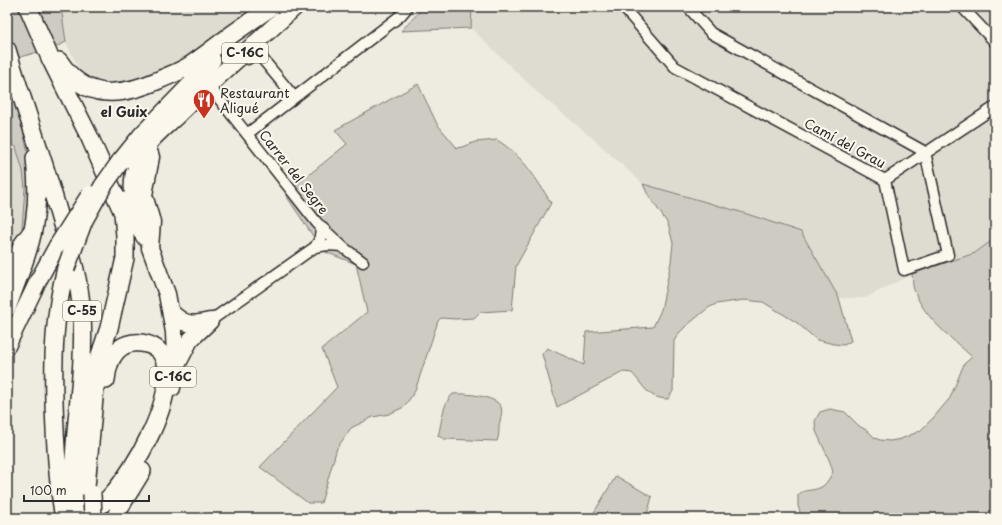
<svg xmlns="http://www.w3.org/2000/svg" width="1002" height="525" font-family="'Playpen Sans',sans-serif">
  <rect width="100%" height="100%" fill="#eeebe0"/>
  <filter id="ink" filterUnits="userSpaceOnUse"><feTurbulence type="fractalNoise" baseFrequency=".025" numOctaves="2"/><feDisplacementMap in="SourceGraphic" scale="8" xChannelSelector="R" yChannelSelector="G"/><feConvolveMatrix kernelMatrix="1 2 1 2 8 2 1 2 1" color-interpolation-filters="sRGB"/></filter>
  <g filter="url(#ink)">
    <path fill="#dedbd1" d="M 61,7 L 250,7 L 196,56 L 153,77 L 114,86 L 84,79 L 66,42 Z
      M 472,7 L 995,7 L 995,238 L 975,253 L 912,274 L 865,298 L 839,298 L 801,232 L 744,213 L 643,184 L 596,141 L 538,93 L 471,28 Z
      M 7,76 L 23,131 L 30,218 L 7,295 Z"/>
    <path fill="#cecbc2" stroke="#7c7b76" d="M 7,7 L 61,7 L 66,42 L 58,46 L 7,61 Z
      M 419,7 L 472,7 L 471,28 L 401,31 L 421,10 Z
      M 7,76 L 23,131 L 30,162 L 30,218 L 22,228 L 25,189 L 23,171 L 16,147 L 7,138 Z
      M 418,84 L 437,124 L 457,148 L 462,147 L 475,142 L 497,140 C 523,156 536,178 551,203 L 516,266 L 512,310 L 480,312 L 474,318 L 456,319 L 441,318 L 438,321 L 415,391 L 404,407 L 389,414 L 373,417 L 351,428 L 337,448 L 321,503 L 308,503 L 260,467 L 337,387 L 322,349 L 367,312 L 356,264 L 323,251 L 285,194 L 347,144 L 335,130 Z
      M 643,184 L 744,213 L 801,232 L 839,298 L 851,341 L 844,345 L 834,344 L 817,340 L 796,322 L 763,302 L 744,300 L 716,304 L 708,308 L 685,327 L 679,333 L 674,341 L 673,391 L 668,399 C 647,398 645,387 632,373 L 623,372 L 557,407 L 542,354 L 547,348 L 584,365 L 586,332 L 653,327 L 661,310 L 671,262 L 673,243 L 668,224 L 647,193 Z
      M 995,238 L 995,518 L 802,518 L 798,506 L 798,495 C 804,488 815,492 823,486 C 827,483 830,477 833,472 L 830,462 L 816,431 L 815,421 L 820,412 L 830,409 L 845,412 L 859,426 L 868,431 L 875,438 L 880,440 L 890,441 L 901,439 L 920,431 L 934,417 L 950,398 L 964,364 L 972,357 C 952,338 925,319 915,292 C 912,287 913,280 912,274 L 975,253 Z
      M 453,394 C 464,393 497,396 501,407 C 503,412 500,420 499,426 C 499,432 499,436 497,441 L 445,439 L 438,436 C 442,423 442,403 453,394 Z
      M 616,476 L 652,497 L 646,518 L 596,518 L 593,514 Z"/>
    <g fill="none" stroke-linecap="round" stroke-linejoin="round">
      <g stroke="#2b2b2b" stroke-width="13">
        <path id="minor" d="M 623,7 L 675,67 L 885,180 L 904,270 L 948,255 L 925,152 L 711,33 L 688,7
          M 962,7 L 995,42
          M 248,59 L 256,51 L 294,97
          M 213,91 L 317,223 L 344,248 L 363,262
          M 247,134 L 400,16 L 406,9 L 405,7
          M 885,180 L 995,107
          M 315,247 L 327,245 L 342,246
          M 7,271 L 20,242 L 30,228
          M 210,321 L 315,247 L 320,239 L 321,226"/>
      </g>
      <g stroke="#2b2b2b" stroke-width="19">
        <path id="primary" d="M 147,145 L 151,157 L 144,195 L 152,222 L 150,248 L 167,294 L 174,332 L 175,359 L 172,388
          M 138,219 C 133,201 130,183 136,165 C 143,143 165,128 181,112 C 218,76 257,42 295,7
          M 171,312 C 185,326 192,325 210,321
          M 7,346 L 39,279 L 57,246
          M 176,367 L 190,340 L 210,321"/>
      </g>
      <g stroke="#2b2b2b" stroke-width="20">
        <path id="trunk" d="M 28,7 L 51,60 L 90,138 L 123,213 L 125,236 L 125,258 L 109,328 L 99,358 L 95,387 L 85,498
          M 7,50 C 24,106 44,161 60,218 C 70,250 80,281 82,315 C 86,383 68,450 75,518
          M 59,61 C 85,101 120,97 159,80 C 170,75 182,71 192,64 C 205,55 218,45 231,35 C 244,26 258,16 271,7
          M 120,162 L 141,136 L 203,72 L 212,60
          M 125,201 L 145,237
          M 7,308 C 17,279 32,247 35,217 C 38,197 37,178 35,158
          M 64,518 C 57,479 55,441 54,402 C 53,354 54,315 66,268
          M 84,518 C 92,511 102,505 110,497 C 135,470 178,396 164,359 C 158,341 128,337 116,352 C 109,360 107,370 106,380
          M 115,518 L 123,502 L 142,471"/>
      </g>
      <use href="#minor" stroke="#fbf7ec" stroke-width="10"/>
      <use href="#primary" stroke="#fbf7ec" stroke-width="16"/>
      <use href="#trunk" stroke="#fbf7ec" stroke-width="17"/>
      <g stroke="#2b2b2b" stroke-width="19" stroke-linecap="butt">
        <path id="primary-bridge" d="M 57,246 L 90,194"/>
      </g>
      <g stroke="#2b2b2b" stroke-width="20" stroke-linecap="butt">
        <path id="trunk-bridge" d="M 66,268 L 84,220 L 103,186 L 120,162
          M 92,494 L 93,518"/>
      </g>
      <use href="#primary-bridge" stroke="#fbf7ec" stroke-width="16"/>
      <use href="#trunk-bridge" stroke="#fbf7ec" stroke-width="17"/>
    </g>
  </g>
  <defs>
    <g id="restaurant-pin" transform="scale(1.15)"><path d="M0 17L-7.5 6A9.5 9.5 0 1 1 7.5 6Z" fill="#c8321e" stroke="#fbf7ec"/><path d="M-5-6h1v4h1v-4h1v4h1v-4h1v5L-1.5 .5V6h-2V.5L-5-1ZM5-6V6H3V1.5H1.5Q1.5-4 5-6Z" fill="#fff"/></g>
  </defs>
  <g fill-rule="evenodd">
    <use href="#restaurant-pin" x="204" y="100"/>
  </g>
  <g text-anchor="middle" stroke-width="4" stroke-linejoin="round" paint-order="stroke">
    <g fill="#fbf7ec" stroke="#696865" stroke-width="1">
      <rect x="222" y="43" width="46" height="20" rx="3"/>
      <rect x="63" y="301" width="38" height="20" rx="3"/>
      <rect x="150" y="367" width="46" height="20" rx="3"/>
    </g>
    <g font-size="12" font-weight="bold" fill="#2b2b2b">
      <text x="245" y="57">C-16C</text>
      <text x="82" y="315">C-55</text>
      <text x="173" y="381">C-16C</text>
    </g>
    <g font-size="13" fill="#2b2b2b" stroke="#fbf7ec" text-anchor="start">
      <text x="220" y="98">Restaurant<tspan x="220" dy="15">Aligué</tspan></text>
    </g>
    <g font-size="13" fill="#2b2b2b" stroke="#fbf7ec">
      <text transform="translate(845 143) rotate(28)" y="5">Camí del Grau</text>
      <text transform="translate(294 172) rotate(52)" y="5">Carrer del Segre</text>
    </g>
    <g font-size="14" font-weight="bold" fill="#2b2b2b" stroke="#fbf7ec">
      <text x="124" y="117">el Guix</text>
    </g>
  </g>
  <rect width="1002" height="525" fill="none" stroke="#fbf7ec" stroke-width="24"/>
  <rect x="12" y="12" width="978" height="501" fill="none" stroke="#2b2b2b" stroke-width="1.5" filter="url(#ink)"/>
  <path d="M24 495v6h125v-6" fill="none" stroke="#2b2b2b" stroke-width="2"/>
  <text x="30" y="495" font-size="12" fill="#2b2b2b" stroke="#fbf7ec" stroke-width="3" paint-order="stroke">100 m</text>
</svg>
